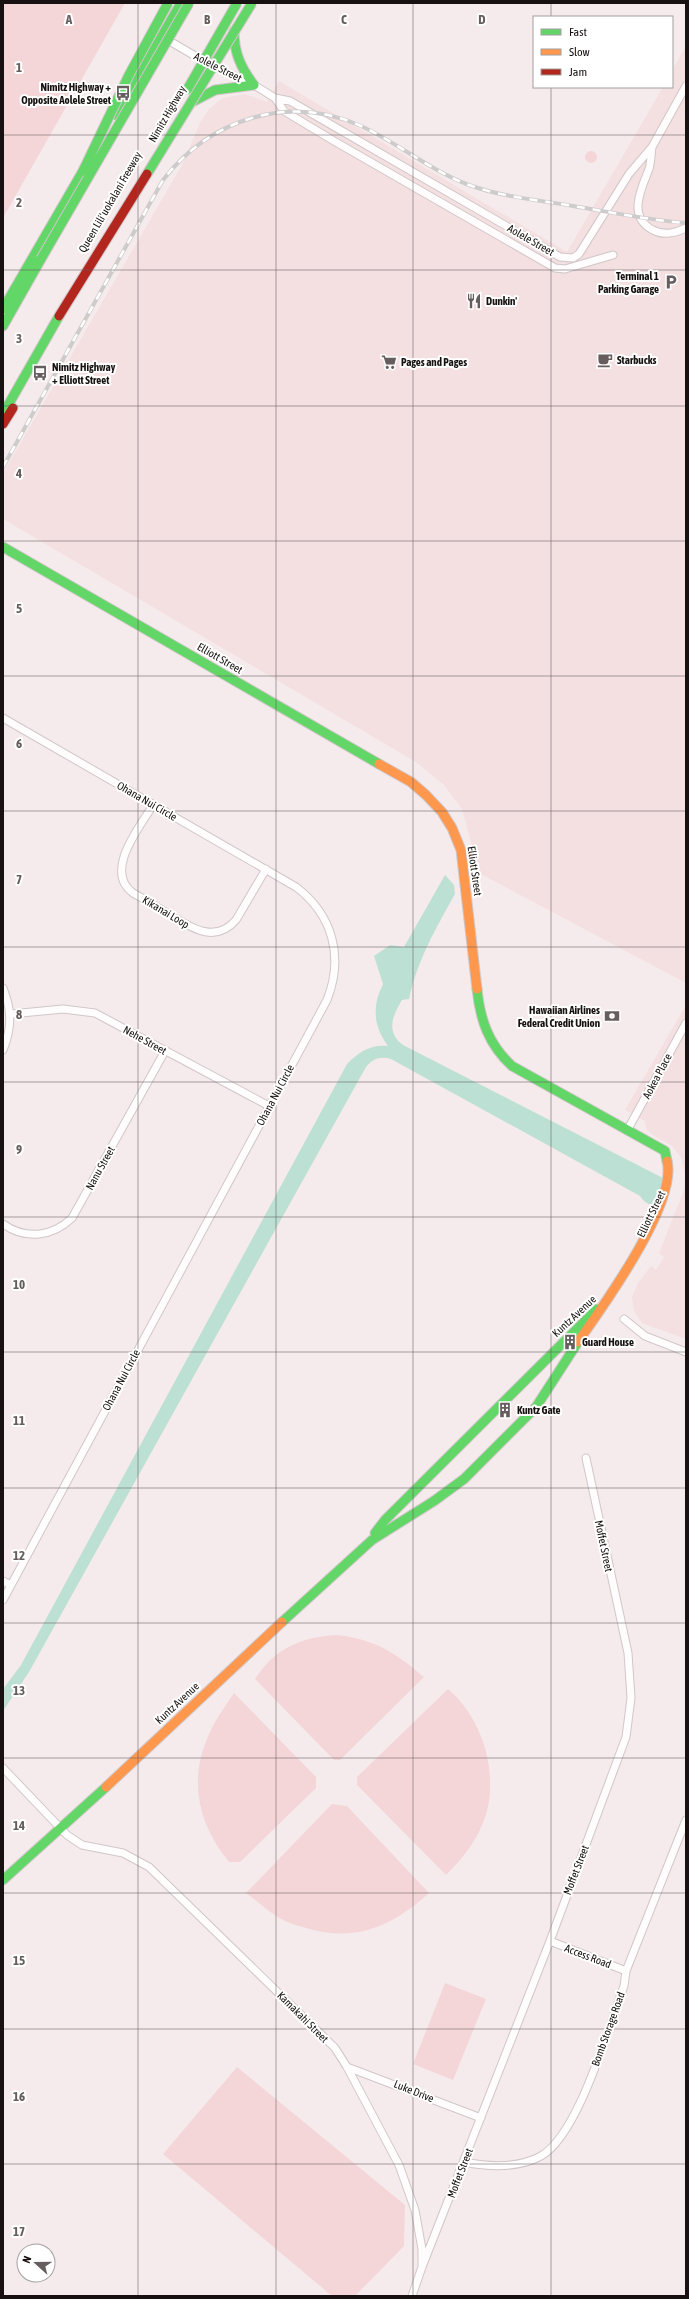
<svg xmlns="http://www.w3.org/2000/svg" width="689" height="2299" font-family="'Asap Condensed',sans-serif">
  <rect width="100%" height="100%" fill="#f6ebec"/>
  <path fill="#f4dfe1" d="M 686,46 L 686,983 L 475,871 L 472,846 L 462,809 L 444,785 L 416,762 L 3,519 L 3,473 L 182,165 L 200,123 L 209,109 L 223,98 L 245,94 L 267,102 L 279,81 L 567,252 L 663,87 L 672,87 L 672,71 Z
    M 686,1005 L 686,1339 L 642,1323 L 634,1311 L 632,1297 L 638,1283 L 651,1266 L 656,1270 L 664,1257 L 659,1253 L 684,1190 L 685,1176 L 682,1159 L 677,1152 L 672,1146 L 651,1134 L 646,1128 L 645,1121 L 625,1110 Z"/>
  <path fill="#f4d6d9" d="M 3,3 L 125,3 L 3,218 Z
    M585 157a6 6 0 1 1 12 0a6 6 0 1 1-12 0Z
    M 337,1635 C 377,1640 394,1652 424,1677 L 340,1760 L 334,1760 L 255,1679 C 275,1648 301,1637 337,1635 Z
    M 448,1689 C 484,1719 501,1779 483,1823 C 475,1843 462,1859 446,1875 L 357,1785 L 357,1777 Z
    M 234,1693 L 316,1777 L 316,1788 L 240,1862 L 229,1862 C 196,1822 188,1776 211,1730 C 217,1717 226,1705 234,1693 Z
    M 332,1804 L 347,1806 L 429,1893 C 393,1926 355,1943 306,1928 C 296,1925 284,1922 275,1915 C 265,1909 256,1900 246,1893 Z
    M 445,1983 L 486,1999 L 453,2080 L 413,2064 Z
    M 237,2067 L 405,2205 L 404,2246 L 355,2296 L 332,2296 L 163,2154 Z"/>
  <path fill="#bde0d4" d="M 445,875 L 454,885 L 455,894 C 436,928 417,961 409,999 L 402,1000 C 392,1016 386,1033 403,1045 L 663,1178 L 665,1183 L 656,1205 C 648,1205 644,1202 640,1196 L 391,1059 C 381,1056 373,1058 366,1067 L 29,1672 L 3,1711 L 3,1689 L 21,1665 L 347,1064 C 358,1052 372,1044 388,1046 C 373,1026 372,1006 383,984 L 374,956 L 390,945 L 404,947 Z"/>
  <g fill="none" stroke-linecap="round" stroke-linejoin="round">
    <g stroke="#d0c7c8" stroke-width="9">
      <path id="street" d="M 166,39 L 209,64 L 254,85 L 275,98 L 290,101 L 560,257 L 573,258 L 579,254 L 629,174 L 652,147 L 686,86
        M 275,98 L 284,111 L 334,141 L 555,268 L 565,269 L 613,255
        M 652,147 C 651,154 651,163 649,169 C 641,189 627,217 653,230 C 664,236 675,233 686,228
        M 3,718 L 296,887 C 333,915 344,957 327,1000 L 3,1600
        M 153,805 C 140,827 103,871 133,893 C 145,900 158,907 170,915 C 192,928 215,944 236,920 L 266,869
        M 3,988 C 12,1010 12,1028 3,1050
        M 11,1014 L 63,1009 L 95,1013 L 269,1106
        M 628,1129 L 686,1023
        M 3,1224 C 26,1240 52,1237 72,1218 L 165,1051
        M 624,1319 L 645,1336 L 686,1352
        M 3,1581 L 11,1585
        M 3,1768 L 67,1835 L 82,1845 L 123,1853 L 149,1867 L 335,2048 L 347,2067 L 399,2165 L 415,2210 L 422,2249 L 422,2267 L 412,2296
        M 550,1941 L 626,1971
        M 347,2067 L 481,2118
        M 464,2162 C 489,2167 517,2169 541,2156 C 579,2134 608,2028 624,1986 L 626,1971 L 686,1820
        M 422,2267 L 550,1941 L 626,1737 L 631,1698 L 628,1653 L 586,1458"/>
    </g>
    <g stroke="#d0c7c8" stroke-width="11">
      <path id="fast" d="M 234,31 C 234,53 241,68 254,85
        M 192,102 L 215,90 L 254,85
        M 116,115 L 181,3
        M 3,309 L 87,164
        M 3,326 L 41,259
        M 3,414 L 59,316
        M 3,547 L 379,764
        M 477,989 C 480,1020 489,1045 512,1066 L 665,1151 L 667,1161
        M 375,1533 L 385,1520 L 597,1309
        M 282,1622 L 372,1540 L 434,1501 L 464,1479 L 536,1407 L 578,1342
        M 3,1880 L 106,1787"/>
    </g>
    <g stroke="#d0c7c8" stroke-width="11">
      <path id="slow" d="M 379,764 L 411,782 L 426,795 L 442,812 L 452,828 L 461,850 L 477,989
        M 578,1342 C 603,1306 678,1203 667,1161
        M 106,1787 L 282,1622"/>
    </g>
    <g stroke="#d0c7c8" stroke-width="11">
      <path id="jam" d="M 3,424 L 13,408"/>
    </g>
    <use href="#street" stroke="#fefcfc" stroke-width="7"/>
    <use href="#fast" stroke="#63d668" stroke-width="9"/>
    <use href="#slow" stroke="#ff974d" stroke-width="9"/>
    <use href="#jam" stroke="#b3261e" stroke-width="9"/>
    <g stroke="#cdcbcb" stroke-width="4">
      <path id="rail" d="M 3,467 L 163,180 C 210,119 289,93 361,126 C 398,143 431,171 469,185 C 502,197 538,200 573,206 C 610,212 648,220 686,223"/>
    </g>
    <use href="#rail" stroke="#fff" stroke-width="2.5" stroke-dasharray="8" stroke-linecap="butt"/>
    <g stroke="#d0c7c8" stroke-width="11" stroke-linecap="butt">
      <path id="fast-bridge" d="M 187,90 L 237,3
        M 83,171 L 129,75 L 168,3
        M 147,174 L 252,3
        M 41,259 L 189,3"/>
    </g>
    <g stroke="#d0c7c8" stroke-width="11" stroke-linecap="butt">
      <path id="jam-bridge" d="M 59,316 L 147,174"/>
    </g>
    <use href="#fast-bridge" stroke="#63d668" stroke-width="9"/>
    <use href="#jam-bridge" stroke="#b3261e" stroke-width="9"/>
  </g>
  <path fill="none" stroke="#655d5e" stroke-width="1" stroke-opacity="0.55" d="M 138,3 L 138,2296M 276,3 L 276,2296M 413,3 L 413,2296M 551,3 L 551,17M 551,87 L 551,2296M 3,135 L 686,135M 3,270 L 686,270M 3,406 L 686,406M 3,541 L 686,541M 3,676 L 686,676M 3,811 L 686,811M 3,947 L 686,947M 3,1082 L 686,1082M 3,1217 L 686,1217M 3,1352 L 686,1352M 3,1488 L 686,1488M 3,1623 L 686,1623M 3,1758 L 686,1758M 3,1893 L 686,1893M 3,2029 L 686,2029M 3,2164 L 686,2164"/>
  <defs>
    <g id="bus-bare" transform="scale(1.2)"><path d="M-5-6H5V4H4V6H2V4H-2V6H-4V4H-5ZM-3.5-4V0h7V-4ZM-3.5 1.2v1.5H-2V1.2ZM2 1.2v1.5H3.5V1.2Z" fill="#655d5e" stroke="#fff" stroke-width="2.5" paint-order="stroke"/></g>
    <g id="parking-bare" transform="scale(1.2)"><path d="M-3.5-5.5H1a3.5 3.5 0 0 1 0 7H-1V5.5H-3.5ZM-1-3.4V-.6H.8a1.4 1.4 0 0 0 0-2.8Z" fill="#655d5e" stroke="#fff" stroke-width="2.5" paint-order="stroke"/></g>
    <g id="restaurant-bare" transform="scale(1.2)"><path d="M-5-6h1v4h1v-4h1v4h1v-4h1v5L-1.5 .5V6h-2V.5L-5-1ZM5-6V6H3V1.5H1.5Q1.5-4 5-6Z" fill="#655d5e" stroke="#fff" stroke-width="2.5" paint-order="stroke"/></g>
    <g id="cafe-bare" transform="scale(1.2)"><path d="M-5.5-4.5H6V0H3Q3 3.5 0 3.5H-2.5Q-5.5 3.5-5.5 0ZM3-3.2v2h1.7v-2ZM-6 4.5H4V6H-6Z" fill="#655d5e" stroke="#fff" stroke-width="2.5" paint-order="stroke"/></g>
    <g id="supermarket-bare" transform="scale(1.2)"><path d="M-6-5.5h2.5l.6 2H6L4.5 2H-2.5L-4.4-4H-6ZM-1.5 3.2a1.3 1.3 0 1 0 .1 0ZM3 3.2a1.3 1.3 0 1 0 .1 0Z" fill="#655d5e" stroke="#fff" stroke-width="2.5" paint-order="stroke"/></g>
    <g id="bank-bare" transform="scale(1.2)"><path d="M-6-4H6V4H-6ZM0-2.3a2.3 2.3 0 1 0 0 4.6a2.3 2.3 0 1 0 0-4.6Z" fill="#655d5e" stroke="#fff" stroke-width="2.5" paint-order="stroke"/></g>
    <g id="building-bare" transform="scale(1.2)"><path d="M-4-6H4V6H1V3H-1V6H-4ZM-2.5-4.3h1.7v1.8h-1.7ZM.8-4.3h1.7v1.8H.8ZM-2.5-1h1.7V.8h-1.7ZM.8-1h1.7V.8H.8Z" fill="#655d5e" stroke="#fff" stroke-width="2.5" paint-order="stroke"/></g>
  </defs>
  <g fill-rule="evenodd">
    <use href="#bus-bare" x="123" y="93"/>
    <use href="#parking-bare" x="671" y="282"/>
    <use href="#restaurant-bare" x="474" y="301"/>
    <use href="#cafe-bare" x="605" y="360"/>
    <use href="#supermarket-bare" x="389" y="362"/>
    <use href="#bus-bare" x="40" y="373"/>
    <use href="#bank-bare" x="612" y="1016"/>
    <use href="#building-bare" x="570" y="1342"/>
    <use href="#building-bare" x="505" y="1410"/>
  </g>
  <g text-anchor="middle" stroke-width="4" stroke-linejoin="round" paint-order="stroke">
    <g font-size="11" fill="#171111" stroke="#fff">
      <text transform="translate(218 67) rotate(27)" y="4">Aolele Street</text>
      <text transform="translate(167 114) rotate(-60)" y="4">Nimitz Highway</text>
      <text transform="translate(110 202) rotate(-60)" y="4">Queen Liliʻuokalani Freeway</text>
      <text transform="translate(531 240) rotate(30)" y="4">Aolele Street</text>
      <text transform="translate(220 658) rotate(30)" y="4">Elliott Street</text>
      <text transform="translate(147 801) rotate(30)" y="4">Ohana Nui Circle</text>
      <text transform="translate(475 871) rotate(82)" y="4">Elliott Street</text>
      <text transform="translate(166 912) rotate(31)" y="4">Kikanai Loop</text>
      <text transform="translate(145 1040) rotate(29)" y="4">Nehe Street</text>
      <text transform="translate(657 1076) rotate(-62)" y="4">Aokea Place</text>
      <text transform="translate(275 1095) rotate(-62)" y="4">Ohana Nui Circle</text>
      <text transform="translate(100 1168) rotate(-61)" y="4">Nanu Street</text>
      <text transform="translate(651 1214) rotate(-64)" y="4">Elliott Street</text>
      <text transform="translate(574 1316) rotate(-43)" y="4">Kuntz Avenue</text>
      <text transform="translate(121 1380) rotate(-62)" y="4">Ohana Nui Circle</text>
      <text transform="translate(604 1546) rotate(78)" y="4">Moffet Street</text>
      <text transform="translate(177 1703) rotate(-43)" y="4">Kuntz Avenue</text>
      <text transform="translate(576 1870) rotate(-69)" y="4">Moffet Street</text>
      <text transform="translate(588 1956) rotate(21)" y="4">Access Road</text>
      <text transform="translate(303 2017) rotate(45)" y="4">Kamakahi Street</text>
      <text transform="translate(608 2029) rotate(-70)" y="4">Bomb Storage Road</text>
      <text transform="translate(414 2091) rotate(22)" y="4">Luke Drive</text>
      <text transform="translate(460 2173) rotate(-69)" y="4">Moffet Street</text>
    </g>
    <g font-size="11" font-weight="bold" fill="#171111" stroke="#fff" text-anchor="start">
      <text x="111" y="91" text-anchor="end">Nimitz Highway +<tspan x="111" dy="13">Opposite Aolele Street</tspan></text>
      <text x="659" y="280" text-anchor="end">Terminal 1<tspan x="659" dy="13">Parking Garage</tspan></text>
      <text x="486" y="305">Dunkin'</text>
      <text x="617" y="364">Starbucks</text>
      <text x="401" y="366">Pages and Pages</text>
      <text x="52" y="371">Nimitz Highway<tspan x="52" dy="13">+ Elliott Street</tspan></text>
      <text x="600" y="1014" text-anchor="end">Hawaiian Airlines<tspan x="600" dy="13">Federal Credit Union</tspan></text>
      <text x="582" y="1346">Guard House</text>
      <text x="517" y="1414">Kuntz Gate</text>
    </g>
  </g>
  <g font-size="13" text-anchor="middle" font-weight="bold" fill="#655d5e" stroke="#fff" stroke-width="4" stroke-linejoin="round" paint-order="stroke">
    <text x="69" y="24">A</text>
    <text x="207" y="24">B</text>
    <text x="344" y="24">C</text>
    <text x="482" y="24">D</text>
    <text x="19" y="72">1</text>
    <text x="19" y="207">2</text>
    <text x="19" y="343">3</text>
    <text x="19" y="478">4</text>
    <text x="19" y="613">5</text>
    <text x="19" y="748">6</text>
    <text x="19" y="884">7</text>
    <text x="19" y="1019">8</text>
    <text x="19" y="1154">9</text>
    <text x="19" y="1289">10</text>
    <text x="19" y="1425">11</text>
    <text x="19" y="1560">12</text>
    <text x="19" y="1695">13</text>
    <text x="19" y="1830">14</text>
    <text x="19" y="1965">15</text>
    <text x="19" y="2101">16</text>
    <text x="19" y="2236">17</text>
  </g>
  <rect width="689" height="2299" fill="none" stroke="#171111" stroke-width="8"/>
  <rect x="533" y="16" width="140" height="72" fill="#ffffff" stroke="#a2a0a0"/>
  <rect x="541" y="29" width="20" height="6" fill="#63d668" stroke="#a2a0a0"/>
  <text x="569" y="36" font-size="12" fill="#171111">Fast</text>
  <rect x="541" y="49" width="20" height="6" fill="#ff974d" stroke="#a2a0a0"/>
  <text x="569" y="56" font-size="12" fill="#171111">Slow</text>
  <rect x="541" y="69" width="20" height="6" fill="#b3261e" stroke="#a2a0a0"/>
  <text x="569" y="76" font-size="12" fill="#171111">Jam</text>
  <g transform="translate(36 2263) rotate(291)"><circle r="19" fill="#ffffff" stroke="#a2a0a0"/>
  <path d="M0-3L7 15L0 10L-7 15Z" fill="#655d5e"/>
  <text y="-6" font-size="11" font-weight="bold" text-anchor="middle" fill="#171111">N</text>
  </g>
</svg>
